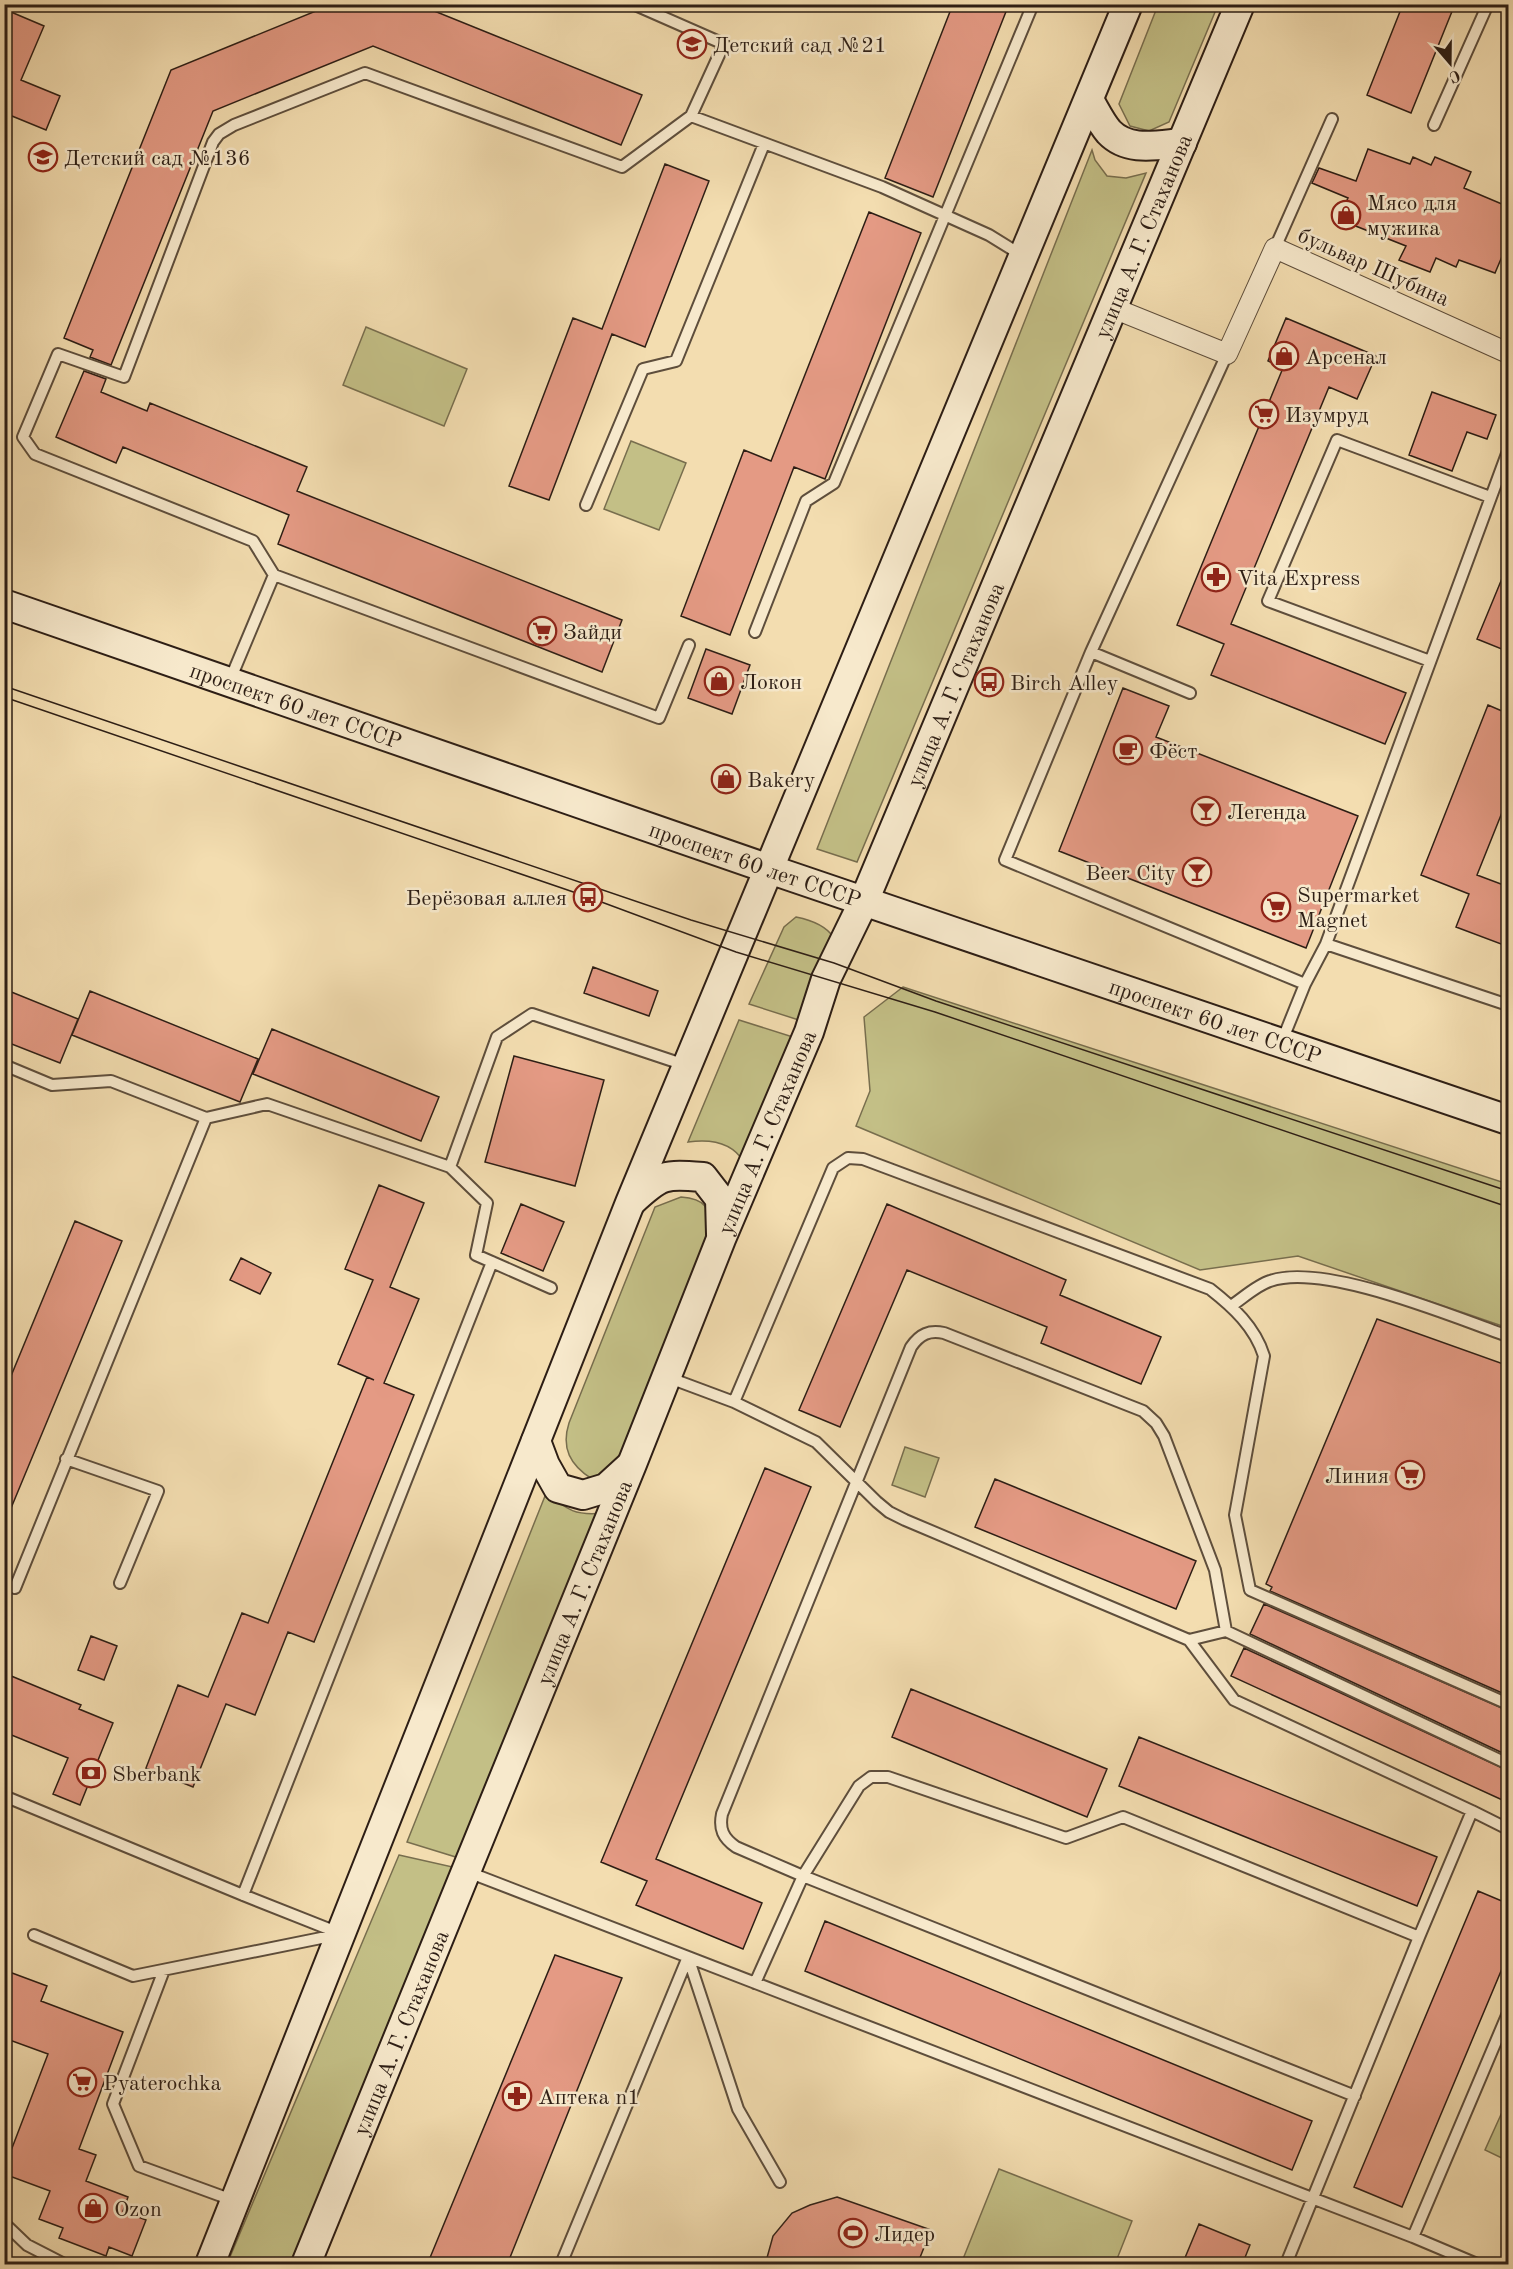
<svg xmlns="http://www.w3.org/2000/svg" width="1513" height="2269" font-family="'Old Standard TT',serif">
  <rect width="100%" height="100%" fill="#f3ddb0"/>
  <filter id="stains"><feTurbulence type="fractalNoise" baseFrequency=".00333" numOctaves="4"/><feColorMatrix values="0 0 0 0 .2 0 0 0 0 .09 0 0 0 0 .02 0 0 0 .5 -.17"/></filter>
  <radialGradient id="worn" r=".72"><stop offset=".6" stop-color="#630" stop-opacity="0"/><stop offset="1" stop-color="#630" stop-opacity=".3"/></radialGradient>
  <path fill="#c3bf86" stroke="#786e4e" stroke-width="1.5" d="M 1158,5 L 1218,5 L 1169,122 L 1149,131 L 1130,126 L 1119,104 Z
    M 1092,150 L 1095,160 L 1107,176 L 1126,178 L 1146,173 L 857,862 L 817,849 Z
    M 366,327 L 467,369 L 444,426 L 343,385 Z
    M 631,441 L 686,463 L 659,530 L 604,509 Z
    M 796,917 C 811,920 826,925 834,938 L 805,1022 L 749,1004 L 784,927 Z
    M 903,987 L 1508,1184 L 1508,1328 L 1298,1256 L 1200,1270 L 856,1126 L 870,1091 L 864,1017 Z
    M 739,1020 L 796,1038 L 744,1162 C 732,1142 709,1139 688,1142 Z
    M 681,1197 C 711,1199 708,1212 712,1237 L 619,1469 L 592,1479 C 570,1465 561,1448 569,1423 L 655,1207 Z
    M 905,1447 L 939,1458 L 925,1497 L 892,1485 Z
    M 547,1491 C 566,1511 577,1516 604,1513 L 459,1858 L 407,1842 Z
    M 399,1855 L 457,1868 L 295,2264 L 227,2264 Z
    M 1508,2099 L 1508,2161 L 1485,2150 Z
    M 999,2169 L 1132,2221 L 1115,2264 L 961,2264 Z"/>
  <path fill="#e49a84" stroke="#2d1e15" stroke-width="1.5" d="M 333,4 L 417,4 L 642,95 L 621,145 L 373,46 L 213,111 L 111,365 L 90,357 L 93,350 L 64,338 L 171,70 Z
    M 953,4 L 1009,4 L 933,197 L 885,178 Z
    M 1403,4 L 1455,4 L 1411,113 L 1367,95 Z
    M 11,12 L 44,26 L 21,80 L 60,96 L 46,130 L 7,114 L 4,118 L 4,26 Z
    M 1368,149 L 1410,164 L 1413,157 L 1431,165 L 1435,157 L 1471,172 L 1464,188 L 1509,207 L 1509,240 L 1495,273 L 1459,260 L 1456,267 L 1436,258 L 1430,272 L 1399,260 L 1406,246 L 1338,219 L 1348,198 L 1312,183 L 1319,168 L 1356,181 Z
    M 665,164 L 709,181 L 645,347 L 612,334 L 549,500 L 509,486 L 573,318 L 602,329 Z
    M 869,212 L 921,233 L 825,479 L 794,467 L 730,635 L 681,616 L 744,450 L 771,461 Z
    M 1286,318 L 1376,356 L 1357,399 L 1329,387 L 1231,624 L 1406,693 L 1385,744 L 1211,675 L 1224,644 L 1177,625 L 1283,368 L 1268,361 Z
    M 84,371 L 106,379 L 101,392 L 147,411 L 150,403 L 307,467 L 297,491 L 622,620 L 602,672 L 278,544 L 289,515 L 123,447 L 116,463 L 56,437 Z
    M 1432,392 L 1496,415 L 1487,439 L 1467,432 L 1452,471 L 1409,455 Z
    M 1508,564 L 1509,564 L 1509,652 L 1477,639 Z
    M 706,649 L 750,665 L 732,714 L 688,698 Z
    M 1123,688 L 1169,706 L 1156,737 L 1358,816 L 1306,948 L 1059,851 Z
    M 1488,705 L 1509,714 L 1509,795 L 1477,875 L 1509,887 L 1509,947 L 1456,927 L 1469,894 L 1421,875 Z
    M 593,967 L 658,991 L 649,1016 L 584,993 Z
    M 4,989 L 78,1019 L 60,1063 L 4,1041 Z
    M 90,991 L 258,1059 L 240,1102 L 72,1035 Z
    M 272,1029 L 439,1097 L 421,1141 L 253,1074 Z
    M 514,1056 L 604,1080 L 575,1186 L 485,1162 Z
    M 379,1185 L 424,1203 L 390,1287 L 419,1299 L 384,1383 L 414,1395 L 314,1642 L 288,1632 L 255,1715 L 226,1704 L 193,1787 L 146,1768 L 178,1685 L 208,1697 L 242,1613 L 268,1623 L 367,1377 L 374,1380 L 338,1364 L 373,1280 L 345,1269 Z
    M 521,1204 L 564,1222 L 543,1271 L 501,1253 Z
    M 887,1204 L 1066,1280 L 1060,1295 L 1161,1337 L 1141,1384 L 1041,1343 L 1047,1327 L 907,1270 L 840,1427 L 799,1410 Z
    M 75,1221 L 122,1241 L 4,1525 L 4,1393 Z
    M 241,1258 L 271,1273 L 260,1294 L 230,1280 Z
    M 1377,1319 L 1509,1366 L 1509,1696 L 1270,1591 L 1272,1587 L 1266,1584 Z
    M 765,1468 L 811,1487 L 656,1859 L 762,1903 L 743,1949 L 636,1905 L 647,1881 L 601,1862 Z
    M 995,1479 L 1196,1561 L 1176,1609 L 975,1527 Z
    M 1264,1604 L 1509,1711 L 1509,1756 L 1250,1634 Z
    M 91,1636 L 117,1646 L 104,1680 L 78,1670 Z
    M 1244,1648 L 1509,1771 L 1509,1803 L 1231,1676 Z
    M 4,1673 L 81,1705 L 79,1709 L 113,1723 L 80,1805 L 53,1794 L 68,1758 L 4,1732 Z
    M 911,1689 L 1107,1769 L 1087,1817 L 892,1737 Z
    M 1139,1737 L 1437,1857 L 1417,1906 L 1119,1786 Z
    M 1478,1891 L 1509,1904 L 1509,1952 L 1402,2207 L 1354,2187 Z
    M 825,1921 L 1312,2121 L 1292,2170 L 805,1971 Z
    M 555,1955 L 622,1978 L 507,2265 L 427,2265 Z
    M 4,1970 L 47,1986 L 41,2001 L 123,2032 L 79,2149 L 96,2155 L 86,2181 L 128,2197 L 123,2211 L 146,2220 L 132,2256 L 109,2247 L 106,2256 L 59,2238 L 63,2228 L 39,2219 L 50,2191 L 4,2174 L 4,2169 L 48,2054 L 4,2038 Z
    M 837,2197 L 931,2230 L 917,2265 L 765,2265 L 773,2236 L 792,2213 L 810,2205 Z
    M 1199,2224 L 1250,2245 L 1242,2265 L 1182,2265 Z"/>
  <g fill="none" stroke-linecap="round" stroke-linejoin="round">
    <g stroke="#5e4e3c" stroke-width="14">
      <path id="lane" d="M 633,4 L 724,44 L 691,116
        M 1508,4 L 1508,5
        M 1434,125 L 1488,4
        M 1275,248 L 1332,119
        M 586,505 L 643,369 L 676,361 L 764,144
        M 274,575 L 659,718 L 689,645
        M 755,632 L 806,501 L 834,483 L 1033,4
        M 1091,652 L 1227,354
        M 1430,661 L 1268,601 L 1337,440 L 1490,497
        M 230,680 L 274,575 L 253,541 L 35,454 L 23,437 L 58,354 L 124,377 L 213,142 L 219,134 L 234,125 L 365,73 L 622,167 L 691,116 L 882,187 L 989,235 L 1023,256
        M 1190,693 L 1091,652 L 1005,860 L 1305,984
        M 1326,944 L 1508,1005
        M 1282,1041 L 1305,984 L 1326,944 L 1508,451
        M 4,1065 L 52,1085 L 111,1081 L 206,1118 L 267,1104 L 450,1167 L 497,1037 L 532,1014 L 685,1065
        M 450,1167 L 487,1203 L 476,1255 L 551,1288
        M 1231,1306 C 1243,1298 1257,1285 1270,1281 C 1324,1262 1453,1317 1508,1336
        M 667,1377 L 734,1402 L 833,1168 L 848,1158 L 863,1159 L 1210,1289 C 1233,1307 1255,1327 1264,1356 L 1235,1515 L 1250,1590 L 1508,1704
        M 734,1402 L 816,1442 L 877,1502 L 889,1512 L 905,1520 L 1189,1640 L 1234,1700 L 1472,1811 L 1419,1937 L 1123,1817 L 1066,1838 L 888,1777 L 871,1777 L 859,1786 L 803,1876 L 755,1983
        M 66,1459 L 158,1491 L 120,1583
        M 15,1588 L 206,1118
        M 1226,1631 L 1215,1570 L 1164,1436 L 1156,1423 L 1143,1411 L 944,1333 C 929,1330 920,1334 911,1347 L 722,1814 C 719,1829 723,1838 736,1847 L 803,1876 L 1355,2096
        M 1189,1640 L 1226,1631 L 1508,1764
        M 4,1796 L 243,1895 L 339,1933
        M 1472,1811 L 1508,1829
        M 468,1872 L 1413,2237 L 1477,2264
        M 243,1895 L 492,1262
        M 34,1935 L 133,1976 L 336,1935
        M 688,1957 L 738,2109 L 780,2182
        M 164,1970 L 113,2104 L 139,2166 L 235,2201
        M 4,2223 L 27,2245 L 64,2264
        M 1413,2237 L 1508,2013
        M 561,2264 L 688,1957
        M 1286,2264 L 1419,1937"/>
    </g>
    <g stroke="#5e4e3c" stroke-width="22">
      <path id="street" d="M 1113,308 L 1227,354 L 1275,248 L 1508,353"/>
    </g>
    <g stroke="#2d1e15" stroke-width="32">
      <g id="secondary">
        <path d="M 1089,100 C 1095,110 1101,123 1109,132 C 1128,152 1157,145 1182,143"/>
        <path id="s1" d="M 4,604 L 769,869 L 1508,1120"/>
        <path d="M 632,1201 C 661,1174 664,1174 703,1177 L 720,1199 L 721,1234"/>
        <path d="M 536,1441 L 545,1465 L 558,1488 L 583,1495 L 606,1488 L 629,1467"/>
        <path d="M 210,2264 L 630,1203 L 1128,4"/>
        <path id="s2" d="M 306,2264 L 632,1464 L 721,1239 L 809,1032 L 826,979 L 864,901 L 1240,4"/>
      </g>
    </g>
    <use href="#lane" stroke="#f7e9cc" stroke-width="10"/>
    <use href="#street" stroke="#f7e9cc" stroke-width="20"/>
    <use href="#secondary" stroke="#f7e9cc" stroke-width="28"/>
    <path stroke="#2d1e15" stroke-width="1.5" d="M 4,686 L 691,920 L 834,963 L 936,1001 L 1508,1191
      M 4,697 L 588,897 L 736,952 L 935,1012 L 1508,1207"/>
  </g>
  <defs>
    <g id="school-ring" transform="scale(1.5)"><circle r="9.5" fill="#f7e9cc" stroke="#8f2418" stroke-width="1.5"/><path d="M0-5L7-2L0 1L-7-2ZM-4 1L0 2.5L4 1V4Q0 6-4 4Z" fill="#8f2418"/></g>
    <g id="shop-ring" transform="scale(1.5)"><circle r="9.5" fill="#f7e9cc" stroke="#8f2418" stroke-width="1.5"/><path d="M-5-2.5h2.3a2.7 3.5 0 0 1 5.4 0H5L5.5 6h-11ZM-1.5-2.5h3a1.5 2.3 0 0 0-3 0Z" fill="#8f2418"/></g>
    <g id="supermarket-ring" transform="scale(1.5)"><circle r="9.5" fill="#f7e9cc" stroke="#8f2418" stroke-width="1.5"/><path d="M-6-5.5h2.5l.6 2H6L4.5 2H-2.5L-4.4-4H-6ZM-1.5 3.2a1.3 1.3 0 1 0 .1 0ZM3 3.2a1.3 1.3 0 1 0 .1 0Z" fill="#8f2418"/></g>
    <g id="pharmacy-ring" transform="scale(1.5)"><circle r="9.5" fill="#f7e9cc" stroke="#8f2418" stroke-width="1.5"/><path d="M-2-6h4v4h4v4h-4v4h-4v-4h-4v-4h4Z" fill="#8f2418"/></g>
    <g id="bus-ring" transform="scale(1.5)"><circle r="9.5" fill="#f7e9cc" stroke="#8f2418" stroke-width="1.5"/><path d="M-5-6H5V4H4V6H2V4H-2V6H-4V4H-5ZM-3.5-4V0h7V-4ZM-3.5 1.2v1.5H-2V1.2ZM2 1.2v1.5H3.5V1.2Z" fill="#8f2418"/></g>
    <g id="cafe-ring" transform="scale(1.5)"><circle r="9.5" fill="#f7e9cc" stroke="#8f2418" stroke-width="1.5"/><path d="M-5.5-4.5H6V0H3Q3 3.5 0 3.5H-2.5Q-5.5 3.5-5.5 0ZM3-3.2v2h1.7v-2ZM-6 4.5H4V6H-6Z" fill="#8f2418"/></g>
    <g id="bar-ring" transform="scale(1.5)"><circle r="9.5" fill="#f7e9cc" stroke="#8f2418" stroke-width="1.5"/><path d="M-6-5H6L.8 .8V4.5H3.5V6h-7V4.5H-.8V.8Z" fill="#8f2418"/></g>
    <g id="bank-ring" transform="scale(1.5)"><circle r="9.5" fill="#f7e9cc" stroke="#8f2418" stroke-width="1.5"/><path d="M-6-4H6V4H-6ZM0-2.3a2.3 2.3 0 1 0 0 4.6a2.3 2.3 0 1 0 0-4.6Z" fill="#8f2418"/></g>
    <g id="stadium-ring" transform="scale(1.5)"><circle r="9.5" fill="#f7e9cc" stroke="#8f2418" stroke-width="1.5"/><path d="M0-5a6.5 5 0 1 0 0 10a6.5 5 0 1 0 0-10ZM-3.5-1.8h7v3.6h-7Z" fill="#8f2418"/></g>
  </defs>
  <g fill-rule="evenodd">
    <use href="#school-ring" x="692" y="44"/>
    <use href="#school-ring" x="43" y="157"/>
    <use href="#shop-ring" x="1346" y="215"/>
    <use href="#shop-ring" x="1284" y="356"/>
    <use href="#supermarket-ring" x="1264" y="414"/>
    <use href="#pharmacy-ring" x="1216" y="577"/>
    <use href="#supermarket-ring" x="542" y="631"/>
    <use href="#shop-ring" x="719" y="681"/>
    <use href="#bus-ring" x="989" y="682"/>
    <use href="#cafe-ring" x="1128" y="750"/>
    <use href="#shop-ring" x="726" y="779"/>
    <use href="#bar-ring" x="1206" y="811"/>
    <use href="#bar-ring" x="1197" y="872"/>
    <use href="#bus-ring" x="588" y="897"/>
    <use href="#supermarket-ring" x="1276" y="907"/>
    <use href="#supermarket-ring" x="1410" y="1475"/>
    <use href="#bank-ring" x="91" y="1773"/>
    <use href="#supermarket-ring" x="82" y="2082"/>
    <use href="#pharmacy-ring" x="517" y="2096"/>
    <use href="#shop-ring" x="93" y="2208"/>
    <use href="#stadium-ring" x="853" y="2233"/>
  </g>
  <g text-anchor="middle" stroke-width="5" stroke-linejoin="round" paint-order="stroke">
    <g font-size="22" fill="#2d1e15" stroke="#f7e9cc" text-anchor="start">
      <text x="713" y="52">Детский сад №21</text>
      <text x="64" y="165">Детский сад №136</text>
      <text x="1367" y="210">Мясо для<tspan x="1367" dy="25">мужика</tspan></text>
      <text x="1305" y="364">Арсенал</text>
      <text x="1285" y="422">Изумруд</text>
      <text x="1237" y="585">Vita Express</text>
      <text x="563" y="639">Зайди</text>
      <text x="740" y="689">Локон</text>
      <text x="1010" y="690">Birch Alley</text>
      <text x="1149" y="758">Фёст</text>
      <text x="747" y="787">Bakery</text>
      <text x="1227" y="819">Легенда</text>
      <text x="1176" y="880" text-anchor="end">Beer City</text>
      <text x="1297" y="902">Supermarket<tspan x="1297" dy="25">Magnet</tspan></text>
      <text x="567" y="905" text-anchor="end">Берёзовая аллея</text>
      <text x="1389" y="1483" text-anchor="end">Линия</text>
      <text x="112" y="1781">Sberbank</text>
      <text x="103" y="2090">Pyaterochka</text>
      <text x="538" y="2104">Аптека n1</text>
      <text x="114" y="2216">Ozon</text>
      <text x="874" y="2241">Лидер</text>
    </g>
    <g font-size="22" fill="#2d1e15" stroke="#f7e9cc">
      <text dy="8" stroke="none"><textPath href="#s2" startOffset="2194">улица А. Г. Стаханова</textPath></text>
      <text transform="translate(1374 266) rotate(24)" y="8">бульвар Шубина</text>
      <text dy="8" stroke="none"><textPath href="#s2" startOffset="1708">улица А. Г. Стаханова</textPath></text>
      <text dy="8" stroke="none"><textPath href="#s1" startOffset="309">проспект 60 лет СССР</textPath></text>
      <text dy="8" stroke="none"><textPath href="#s1" startOffset="795">проспект 60 лет СССР</textPath></text>
      <text dy="8" stroke="none"><textPath href="#s1" startOffset="1281">проспект 60 лет СССР</textPath></text>
      <text dy="8" stroke="none"><textPath href="#s2" startOffset="1222">улица А. Г. Стаханова</textPath></text>
      <text dy="8" stroke="none"><textPath href="#s2" startOffset="736">улица А. Г. Стаханова</textPath></text>
      <text dy="8" stroke="none"><textPath href="#s2" startOffset="250">улица А. Г. Стаханова</textPath></text>
    </g>
  </g>
  <rect width="1513" height="2269" fill="none" stroke="#f3ddb0" stroke-width="24"/>
  <rect x="6" y="6" width="1501" height="2257" fill="none" stroke="#2d1e15" stroke-width="3"/>
  <rect x="12" y="12" width="1489" height="2245" fill="none" stroke="#2d1e15" stroke-width="1.5"/>
  <g transform="translate(1450 63) rotate(160)" stroke="#f7e9cc" stroke-width="4.5" paint-order="stroke">
  <path d="M0-4.5L10 22L0 15L-10 22Z" fill="#2d1e15"/>
  <text y="-9" font-size="16" font-weight="bold" text-anchor="middle" fill="#2d1e15">С</text>
  </g>
  <rect width="100%" height="100%" filter="url(#stains)"/>
  <rect width="100%" height="100%" fill="url(#worn)"/>
</svg>
